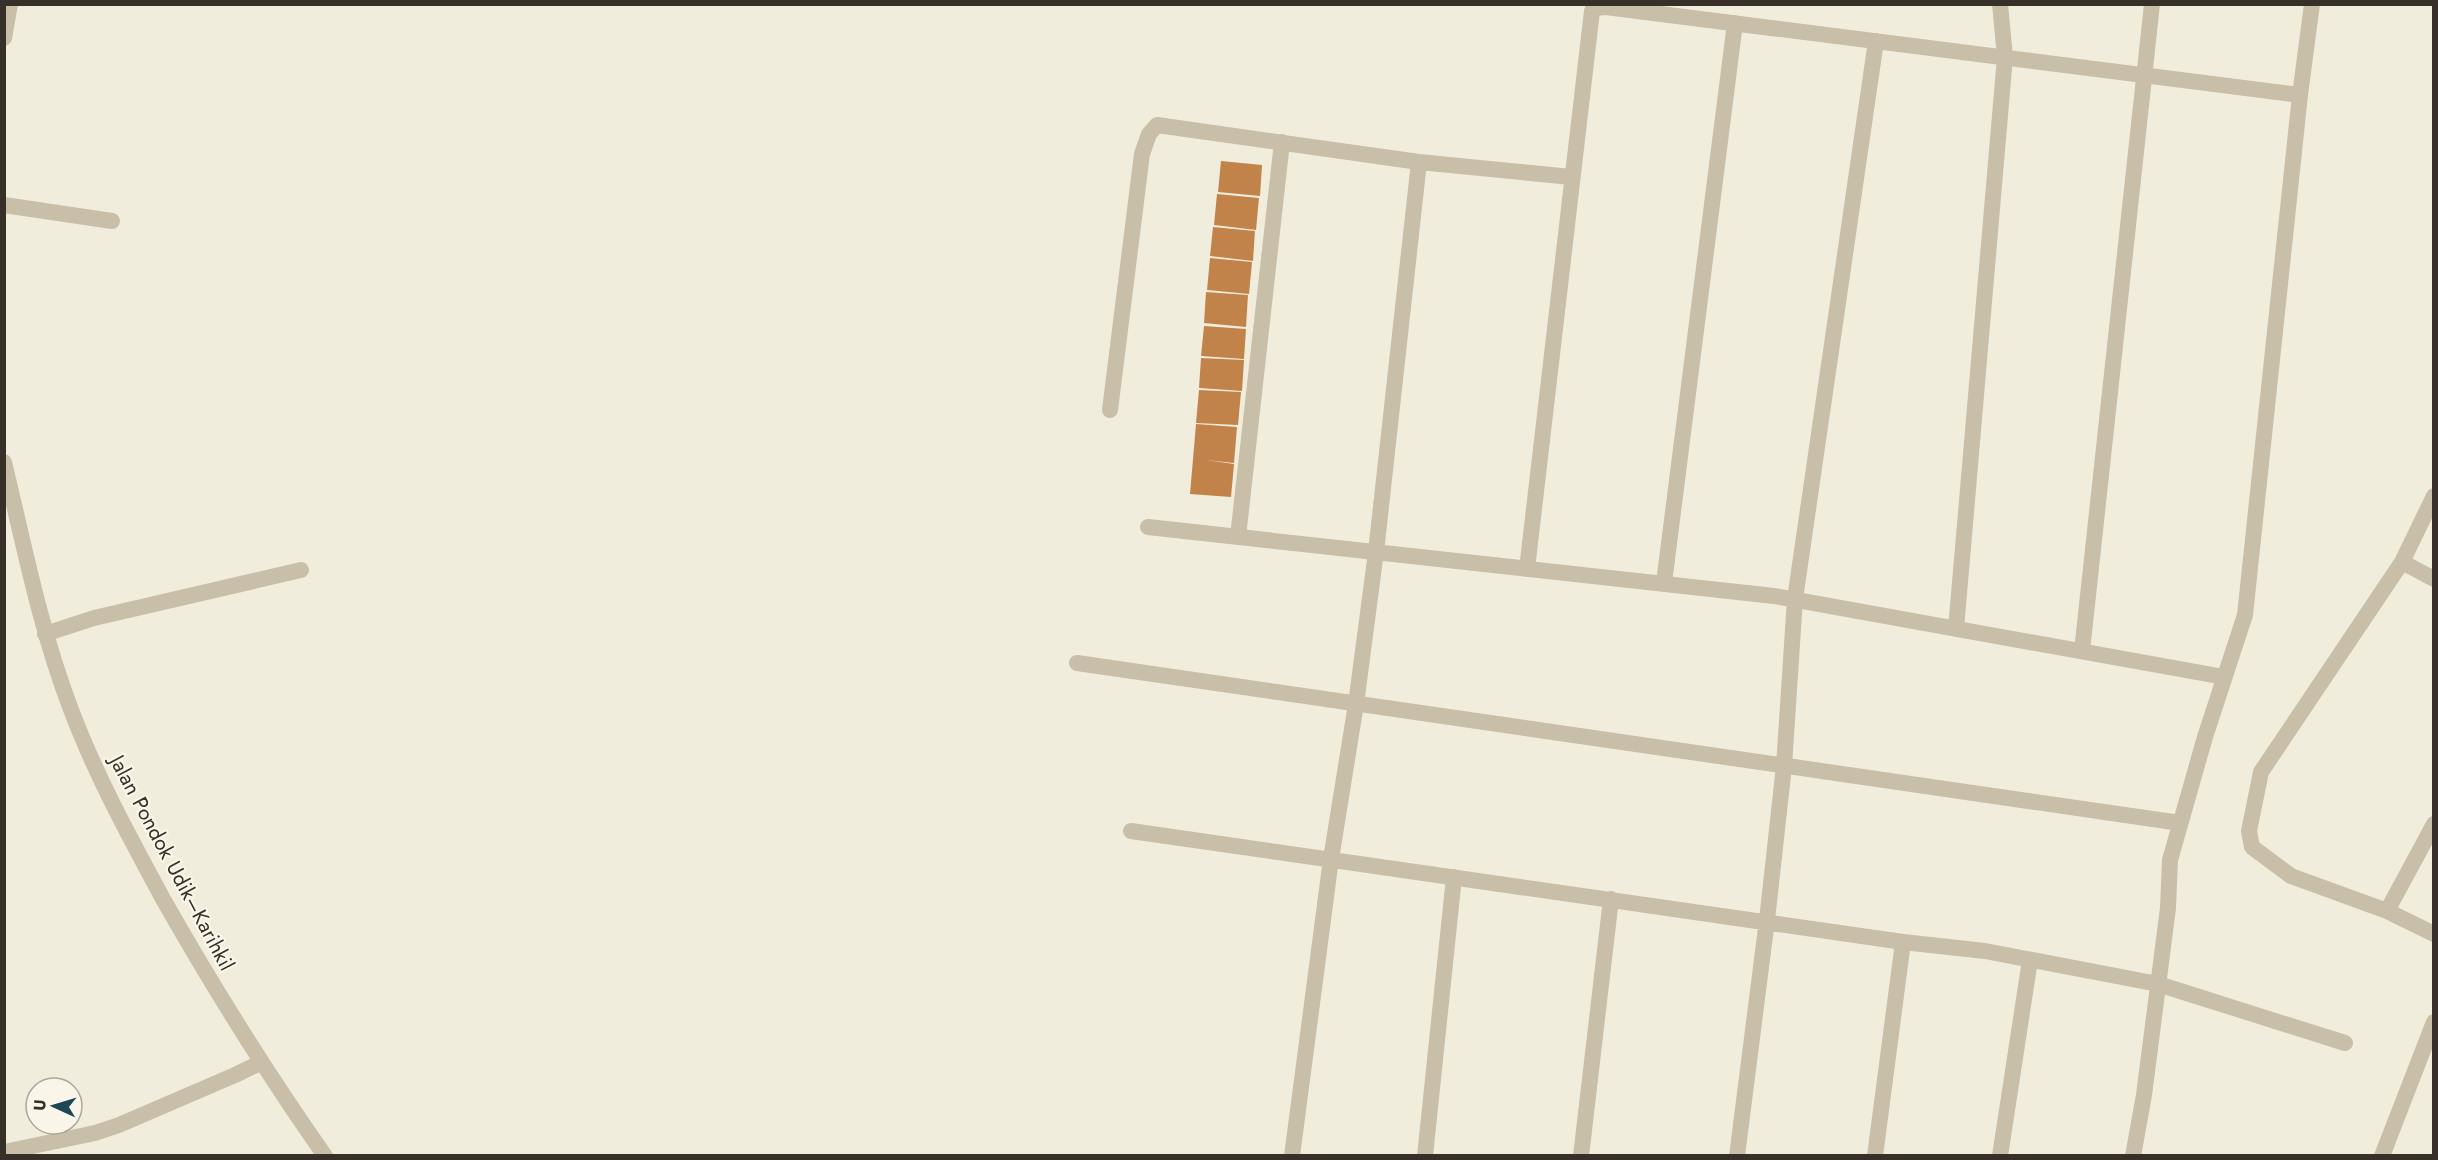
<svg xmlns="http://www.w3.org/2000/svg" width="2438" height="1160" font-family="Jost,sans-serif">
  <rect width="100%" height="100%" fill="#f1eddd"/>
  <path fill="#c2834a" d="M 1221,161 L 1262,165 L 1260,196 L 1218,192 Z
    M 1217,194 L 1259,198 L 1256,230 L 1214,225 Z
    M 1213,227 L 1255,231 L 1253,261 L 1210,256 Z
    M 1210,258 L 1252,262 L 1249,294 L 1207,290 Z
    M 1206,292 L 1248,295 L 1246,327 L 1204,323 Z
    M 1204,326 L 1246,329 L 1244,359 L 1201,356 Z
    M 1201,358 L 1244,360 L 1242,391 L 1199,388 Z
    M 1199,390 L 1241,392 L 1238,425 L 1196,423 Z
    M 1196,424 L 1237,427 L 1234,463 L 1206,460 L 1234,464 L 1231,497 L 1190,494 Z"/>
  <g fill="none" stroke-linecap="round" stroke-linejoin="round">
    <path stroke="#c9bfa9" stroke-width="16" d="M 4,205 L 112,221
      M 1110,410 L 1142,154 L 1149,134 L 1157,125 L 1419,162 L 1571,177
      M 2434,496 L 2402,562 L 2261,772 L 2249,831 L 2252,847 L 2291,876 L 2387,911 L 2434,934
      M 1148,527 L 1774,596 L 2224,677
      M 1238,537 L 1282,142
      M 2402,562 L 2434,579
      M 1527,569 L 1592,11 L 1595,8 L 1606,7 L 2300,95
      M 1664,583 L 1735,23
      M 1956,629 L 2005,57 L 2000,4
      M 45,634 L 94,618 L 301,570
      M 2082,651 L 2152,4
      M 1077,663 L 2180,823
      M 1131,831 L 1903,942 L 1985,951 L 2158,984 L 2345,1043
      M 2387,911 L 2434,824
      M 4,1152 L 95,1133 L 119,1125 L 235,1075 L 260,1063
      M 1292,1156 L 1331,859 L 1356,704 L 1376,552 L 1419,162
      M 1425,1156 L 1454,877
      M 1581,1156 L 1611,899
      M 1737,1156 L 1767,920 L 1784,766 L 1795,599 L 1876,41
      M 1875,1156 L 1903,942
      M 2000,1156 L 2030,960
      M 2133,1156 L 2144,1095 L 2168,908 L 2170,860 L 2205,737 L 2245,615 L 2300,95 L 2312,4
      M 2382,1156 L 2434,1022"/>
    <path stroke="#c9bfa9" stroke-width="16" d="M 4,38 L 10,4
      M 4,462 C 24,545 40,628 70,707 C 95,774 129,836 163,899 C 213,987 266,1072 325,1156"/>
  </g>
  <g text-anchor="middle" stroke-width="4.5" stroke-linejoin="round" paint-order="stroke">
    <g font-size="21" fill="#373029" stroke="#f9f6e9">
      <text transform="translate(172 863) rotate(62)" y="7">Jalan Pondok Udik–Karihkil</text>
    </g>
  </g>
  <rect width="2438" height="1160" fill="none" stroke="#373029" stroke-width="12"/>
  <g transform="translate(54 1106) rotate(274)"><circle r="28" fill="#f9f6e9" stroke="#aba79c" stroke-width="1.5"/>
  <path d="M0-4.5L10 22L0 15L-10 22Z" fill="#1f4657"/>
  <text y="-9" font-size="16" font-weight="bold" text-anchor="middle" fill="#373029">U</text>
  </g>
</svg>
